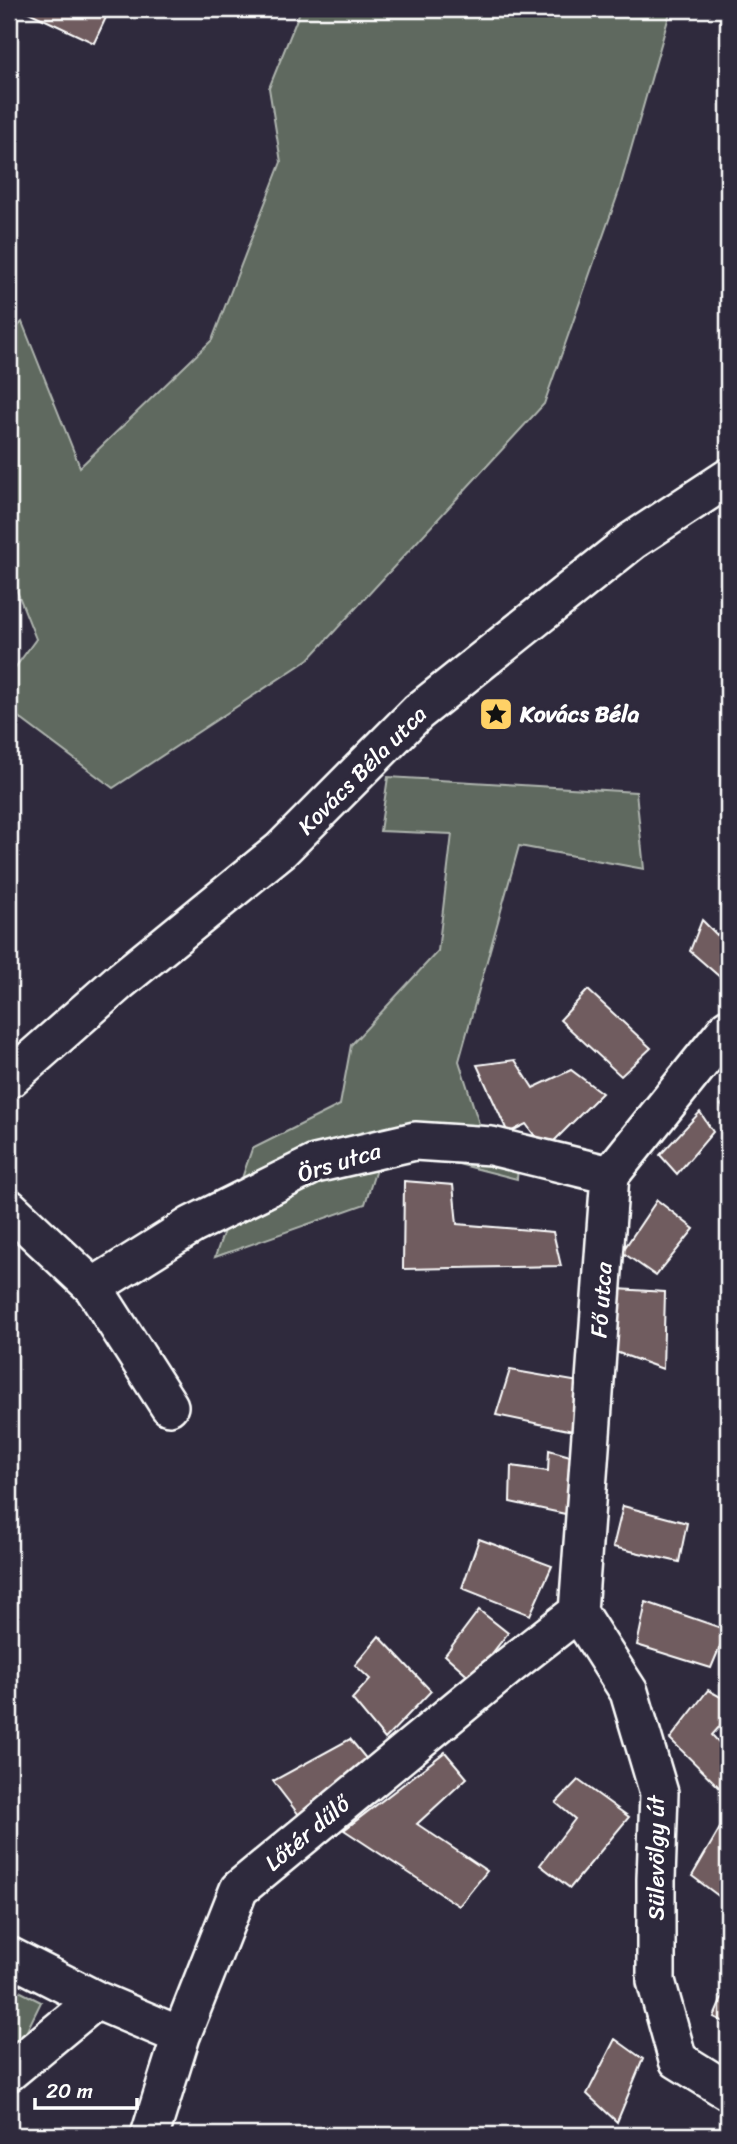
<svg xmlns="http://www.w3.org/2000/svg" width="737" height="2144" font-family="Sriracha,sans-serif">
  <rect width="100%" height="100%" fill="#2f2a3d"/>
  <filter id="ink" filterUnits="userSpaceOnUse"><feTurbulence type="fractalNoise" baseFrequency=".0143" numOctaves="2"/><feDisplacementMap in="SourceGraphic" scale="14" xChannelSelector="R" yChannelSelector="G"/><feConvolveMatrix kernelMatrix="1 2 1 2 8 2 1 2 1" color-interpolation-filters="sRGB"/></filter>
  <g filter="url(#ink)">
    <path fill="#5e695e" stroke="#aeb4ae" stroke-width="2" d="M 301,9 L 671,9 L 619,191 L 544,404 L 309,659 L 113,788 L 9,710 L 9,676 L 36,639 L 9,571 L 9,336 L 22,322 L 80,467 L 212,340 L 281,162 L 269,88 Z
      M 388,777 L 636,792 L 644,869 L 519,846 L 459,1061 L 483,1136 L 520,1141 L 517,1179 L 423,1155 L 377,1166 L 365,1204 L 215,1257 L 252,1149 L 340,1105 L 351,1045 L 438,951 L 452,834 L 380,831 Z
      M 9,1986 L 41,2002 L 9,2067 Z"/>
    <path fill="#705b5e" stroke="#fff" stroke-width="2" d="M 22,9 L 110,9 L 94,43 Z
      M 702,920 L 717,935 L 728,922 L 728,969 L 721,978 L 690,951 Z
      M 588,990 L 651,1048 L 621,1076 L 560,1020 Z
      M 515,1060 L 533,1088 L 571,1070 L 602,1093 L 545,1150 L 526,1124 L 508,1133 L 477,1065 Z
      M 728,1097 L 728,1114 L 721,1105 Z
      M 700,1112 L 713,1132 L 677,1174 L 660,1155 Z
      M 404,1181 L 453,1185 L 457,1224 L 553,1232 L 561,1266 L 403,1269 Z
      M 657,1200 L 694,1229 L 656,1276 L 622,1252 Z
      M 617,1289 L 665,1292 L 663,1369 L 613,1351 Z
      M 510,1370 L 579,1382 L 573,1431 L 496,1415 Z
      M 549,1450 L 577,1458 L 570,1515 L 510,1502 L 511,1466 L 548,1471 Z
      M 623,1506 L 687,1523 L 679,1562 L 613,1547 Z
      M 479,1539 L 552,1566 L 530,1615 L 462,1588 Z
      M 646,1602 L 727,1630 L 711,1668 L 637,1645 Z
      M 479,1610 L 508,1633 L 472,1679 L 445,1655 Z
      M 379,1636 L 431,1691 L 385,1739 L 352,1699 L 370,1679 L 355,1665 Z
      M 708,1690 L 728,1701 L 728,1717 L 712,1735 L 728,1752 L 728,1792 L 726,1794 L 670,1739 Z
      M 350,1739 L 373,1767 L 299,1815 L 273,1781 Z
      M 445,1752 L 467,1778 L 417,1824 L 487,1871 L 459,1906 L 344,1830 Z
      M 578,1780 L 629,1817 L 570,1888 L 540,1865 L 575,1819 L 556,1803 Z
      M 720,1828 L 728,1834 L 728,1903 L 692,1876 Z
      M 728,1984 L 728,2024 L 714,2017 Z
      M 615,2039 L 643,2059 L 617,2122 L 587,2094 Z
      M 672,2127 L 689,2135 L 669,2135 Z"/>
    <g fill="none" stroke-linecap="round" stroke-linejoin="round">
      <g stroke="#fff" stroke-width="42">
        <path id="minor" d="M 9,1079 L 119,982 L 281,850 L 418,712 L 632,541 L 728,478
          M 9,1208 L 93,1287 L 169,1406
          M 93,1287 L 192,1225 L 315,1164 L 415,1141 L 491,1146 L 610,1175
          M 578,1612 L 610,1175 L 728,1028
          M 578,1612 L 629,1692 L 659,1793 L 656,1879 L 656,1981 L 678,2060 L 728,2091
          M 9,1956 L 96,2000 L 181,2036
          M 9,2072 L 96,2000
          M 150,2135 L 181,2036 L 239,1889 L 509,1666 L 578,1612"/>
      </g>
      <use href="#minor" stroke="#2f2a3d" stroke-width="37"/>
    </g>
  </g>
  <defs>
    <g id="sight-square" transform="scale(1.75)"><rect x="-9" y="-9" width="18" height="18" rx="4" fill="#ffd166" stroke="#2f2a3d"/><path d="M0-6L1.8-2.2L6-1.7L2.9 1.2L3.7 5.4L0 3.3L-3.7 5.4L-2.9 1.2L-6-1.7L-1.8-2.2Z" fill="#111"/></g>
  </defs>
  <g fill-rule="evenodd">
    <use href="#sight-square" x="496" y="714"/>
  </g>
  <g text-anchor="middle" stroke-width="6" stroke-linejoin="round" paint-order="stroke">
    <g font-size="23" font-weight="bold" fill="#fff" stroke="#2f2a3d" text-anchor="start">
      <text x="520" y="722">Kovács Béla</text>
    </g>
    <g font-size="23" fill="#fff" stroke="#2f2a3d">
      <text transform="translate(362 770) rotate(-45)" y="8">Kovács Béla utca</text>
      <text transform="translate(339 1162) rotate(-17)" y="8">Örs utca</text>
      <text transform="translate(601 1300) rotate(-86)" y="8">Fő utca</text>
      <text transform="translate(307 1833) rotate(-40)" y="8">Lőtér dűlő</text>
      <text transform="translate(656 1858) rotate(-90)" y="8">Sülevölgy út</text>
    </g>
  </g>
  <rect width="737" height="2144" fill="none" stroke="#2f2a3d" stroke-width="35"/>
  <rect x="18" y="18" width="702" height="2109" fill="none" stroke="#fff" stroke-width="2.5" filter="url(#ink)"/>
  <path d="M35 2098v10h102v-10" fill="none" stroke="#ffffff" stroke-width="3.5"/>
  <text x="46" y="2098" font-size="21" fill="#ffffff" stroke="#2f2a3d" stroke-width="5" paint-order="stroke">20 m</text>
</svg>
